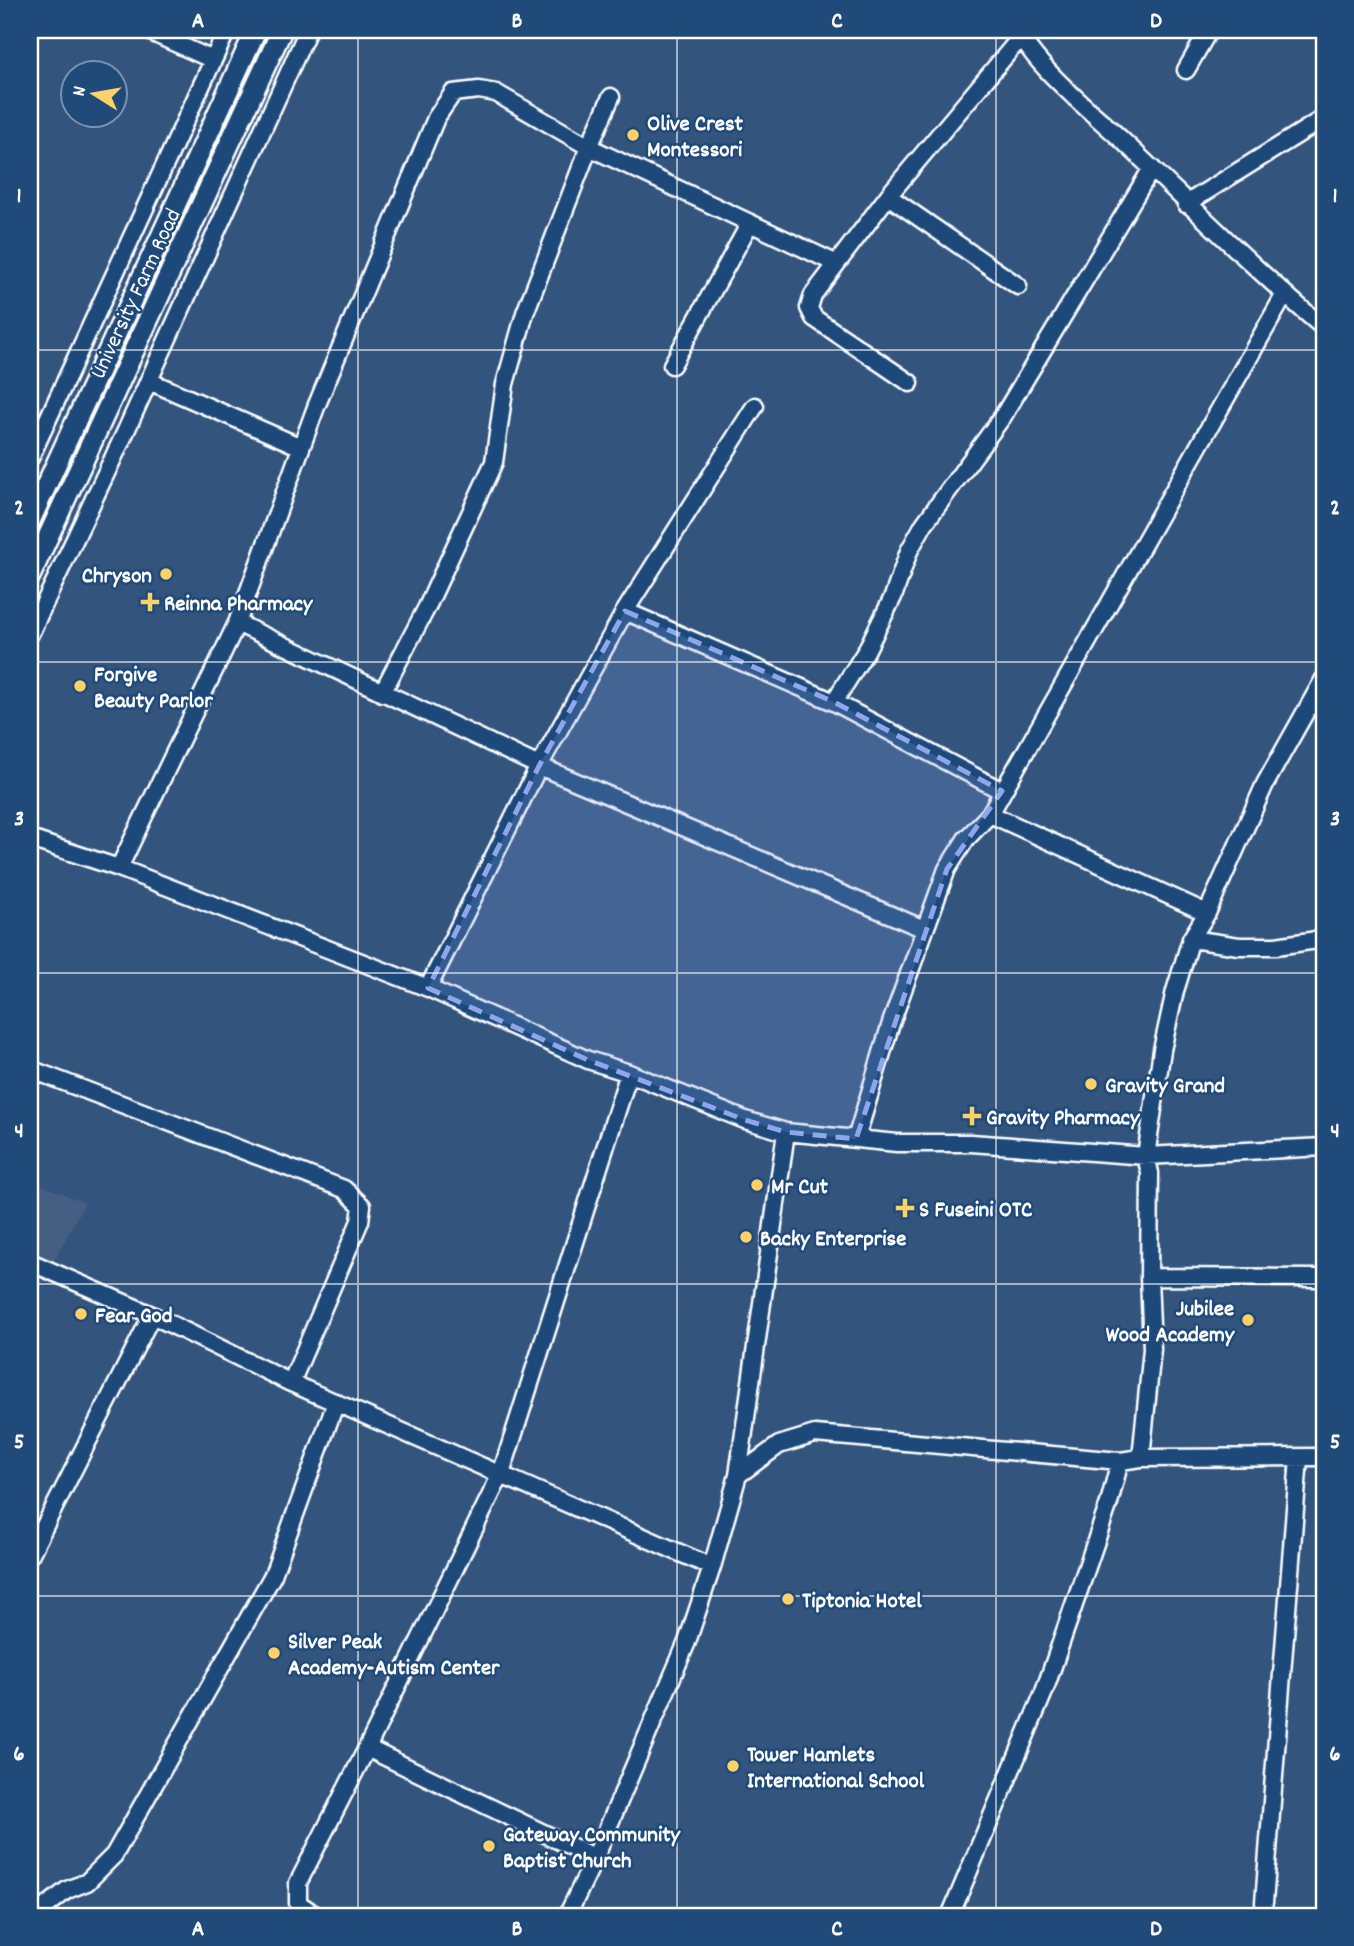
<svg xmlns="http://www.w3.org/2000/svg" width="1354" height="1946" font-family="Dekko,sans-serif">
  <rect width="100%" height="100%" fill="#33547d"/>
  <filter id="ink" filterUnits="userSpaceOnUse"><feTurbulence type="fractalNoise" baseFrequency=".0143" numOctaves="2"/><feDisplacementMap in="SourceGraphic" scale="14" xChannelSelector="R" yChannelSelector="G"/><feConvolveMatrix kernelMatrix="1 2 1 2 8 2 1 2 1" color-interpolation-filters="sRGB"/></filter>
  <g filter="url(#ink)">
    <path fill="#455e82" d="M 30,1180 L 85,1203 L 30,1304 Z"/>
    <g fill="none" stroke-linecap="round" stroke-linejoin="round">
      <g stroke="#fff" stroke-width="21">
        <path id="minor" d="M 146,30 L 213,60
          M 1019,30 C 1030,63 1097,116 1124,142 C 1191,205 1254,269 1324,328
          M 1186,70 L 1209,30
          M 888,196 L 1018,286
          M 1186,204 L 1324,118
          M 672,365 L 750,223
          M 149,381 L 301,447
          M 910,383 L 814,318 L 809,308 L 813,295 L 888,196 L 1021,37
          M 30,458 L 227,30
          M 625,611 L 834,702 L 1002,791
          M 237,623 L 539,766 L 924,929
          M 30,634 L 125,433 L 308,30
          M 382,693 L 427,607 L 494,462 L 505,384 L 525,313 L 589,147 L 611,97
          M 834,702 L 866,651 L 893,597 L 909,551 L 924,524 L 1003,416 L 1152,168
          M 990,814 L 1207,913
          M 30,839 L 119,868 L 428,988 L 588,1060 L 629,1073 L 745,1120 L 786,1132 L 897,1143 L 971,1143 L 1146,1156 L 1324,1147
          M 119,868 L 237,623 L 316,407 L 436,118 L 453,93 L 479,90 L 496,93 L 589,147 L 835,263
          M 1191,939 L 1239,946 L 1276,946 L 1324,939
          M 428,988 L 539,766 L 625,611 L 755,406
          M 30,1069 L 344,1189 L 362,1206 L 360,1221 L 291,1383
          M 856,1139 L 891,1023 L 947,869 L 966,839 L 990,814 L 1285,294
          M 30,1262 L 152,1315 L 291,1383 L 712,1567
          M 1149,1277 L 1324,1278
          M 1141,1458 L 1152,1349 L 1149,1277 L 1150,1173 L 1146,1156 L 1162,1050 L 1175,991 L 1191,939 L 1207,913 L 1265,784 L 1324,679
          M 738,1475 L 779,1445 L 815,1434 L 1120,1461 L 1141,1458 L 1324,1457
          M 30,1555 L 152,1315
          M 367,1748 L 595,1858
          M 1264,1903 L 1299,1458
          M 34,1916 L 67,1890 L 87,1882 L 114,1855 L 273,1575 L 336,1402
          M 317,1916 L 298,1903 L 298,1883 L 367,1748 L 501,1474 L 629,1073
          M 567,1916 L 595,1858 L 687,1642 L 712,1567 L 738,1475 L 786,1132
          M 950,1916 L 1044,1692 L 1109,1503 L 1120,1461"/>
      </g>
      <g stroke="#fff" stroke-width="24">
        <path id="tertiary" d="M 30,521 L 256,30
          M 30,576 L 282,30"/>
      </g>
      <use href="#minor" stroke="#1f4a7a" stroke-width="16"/>
      <use href="#tertiary" stroke="#1f4a7a" stroke-width="19"/>
    </g>
  </g>
  <path fill="#8ea6ec" fill-opacity="0.2" stroke="#8ea6ec" stroke-width="5" stroke-dasharray="14 9" stroke-linejoin="round" d="M 625,611 L 834,702 L 1002,791 L 947,869 L 856,1139 L 786,1132 L 745,1120 L 588,1060 L 428,988 L 539,766 Z"/>
  <path fill="none" stroke="#fff" stroke-width="2" stroke-opacity="0.55" d="M 358,30 L 358,1916M 677,30 L 677,1916M 996,30 L 996,1916M 30,350 L 1324,350M 30,662 L 1324,662M 30,973 L 1324,973M 30,1284 L 1324,1284M 30,1596 L 1324,1596"/>
  <g fill="#ffd166" stroke="#1f4a7a" stroke-width="2.5">
    <circle cx="633" cy="135" r="7"/>
    <circle cx="166" cy="574" r="7"/>
    <path d="M146.5 591.5h7v7h7v7h-7v7h-7v-7h-7v-7h7z"/>
    <circle cx="80" cy="686" r="7"/>
    <circle cx="1091" cy="1084" r="7"/>
    <path d="M968.5 1105.5h7v7h7v7h-7v7h-7v-7h-7v-7h7z"/>
    <circle cx="757" cy="1185" r="7"/>
    <path d="M901.5 1197.5h7v7h7v7h-7v7h-7v-7h-7v-7h7z"/>
    <circle cx="746" cy="1237" r="7"/>
    <circle cx="81" cy="1314" r="7"/>
    <circle cx="1248" cy="1320" r="7"/>
    <circle cx="788" cy="1599" r="7"/>
    <circle cx="274" cy="1653" r="7"/>
    <circle cx="733" cy="1766" r="7"/>
    <circle cx="489" cy="1846" r="7"/>
  </g>
  <g text-anchor="middle" stroke-width="5" stroke-linejoin="round" paint-order="stroke">
    <g font-size="23" font-weight="bold" fill="#fff" stroke="#1f4a7a" text-anchor="start">
      <text x="647" y="130">Olive Crest<tspan x="647" dy="26">Montessori</tspan></text>
      <text x="152" y="582" text-anchor="end">Chryson</text>
      <text x="164" y="610">Reinna Pharmacy</text>
      <text x="94" y="681">Forgive<tspan x="94" dy="26">Beauty Parlor</tspan></text>
      <text x="1105" y="1092">Gravity Grand</text>
      <text x="986" y="1124">Gravity Pharmacy</text>
      <text x="771" y="1193">Mr Cut</text>
      <text x="919" y="1216">S Fuseini OTC</text>
      <text x="760" y="1245">Backy Enterprise</text>
      <text x="1234" y="1315" text-anchor="end">Jubilee<tspan x="1234" dy="26">Wood Academy</tspan></text>
      <text x="95" y="1322">Fear God</text>
      <text x="802" y="1607">Tiptonia Hotel</text>
      <text x="288" y="1648">Silver Peak<tspan x="288" dy="26">Academy-Autism Center</tspan></text>
      <text x="747" y="1761">Tower Hamlets<tspan x="747" dy="26">International School</tspan></text>
      <text x="503" y="1841">Gateway Community<tspan x="503" dy="26">Baptist Church</tspan></text>
    </g>
    <g font-size="23" fill="#fff" stroke="#1f4a7a">
      <text transform="translate(134 293) rotate(-65)" y="8">University Farm Road</text>
    </g>
  </g>
  <rect width="1354" height="1946" fill="none" stroke="#1f4a7a" stroke-width="77"/>
  <g transform="translate(94 94) rotate(281)"><circle r="33" fill="#1f4a7a" stroke="#7992af" stroke-width="2"/>
  <path d="M0-5L12 26L0 18L-12 26Z" fill="#ffd166"/>
  <text y="-10" font-size="19" font-weight="bold" text-anchor="middle" fill="#ffffff">N</text>
  </g>
  <rect x="38" y="38" width="1278" height="1870" fill="none" stroke="#fff" stroke-width="2.5"/>
  <g font-size="23" text-anchor="middle" font-weight="bold" fill="#fff">
    <text x="198" y="27">A</text>
    <text x="517" y="27">B</text>
    <text x="837" y="27">C</text>
    <text x="1156" y="27">D</text>
    <text x="19" y="202">1</text>
    <text x="1335" y="202">1</text>
    <text x="19" y="514">2</text>
    <text x="1335" y="514">2</text>
    <text x="19" y="825">3</text>
    <text x="1335" y="825">3</text>
    <text x="19" y="1137">4</text>
    <text x="1335" y="1137">4</text>
    <text x="19" y="1448">5</text>
    <text x="1335" y="1448">5</text>
    <text x="19" y="1760">6</text>
    <text x="1335" y="1760">6</text>
    <text x="198" y="1935">A</text>
    <text x="517" y="1935">B</text>
    <text x="837" y="1935">C</text>
    <text x="1156" y="1935">D</text>
  </g>
</svg>
